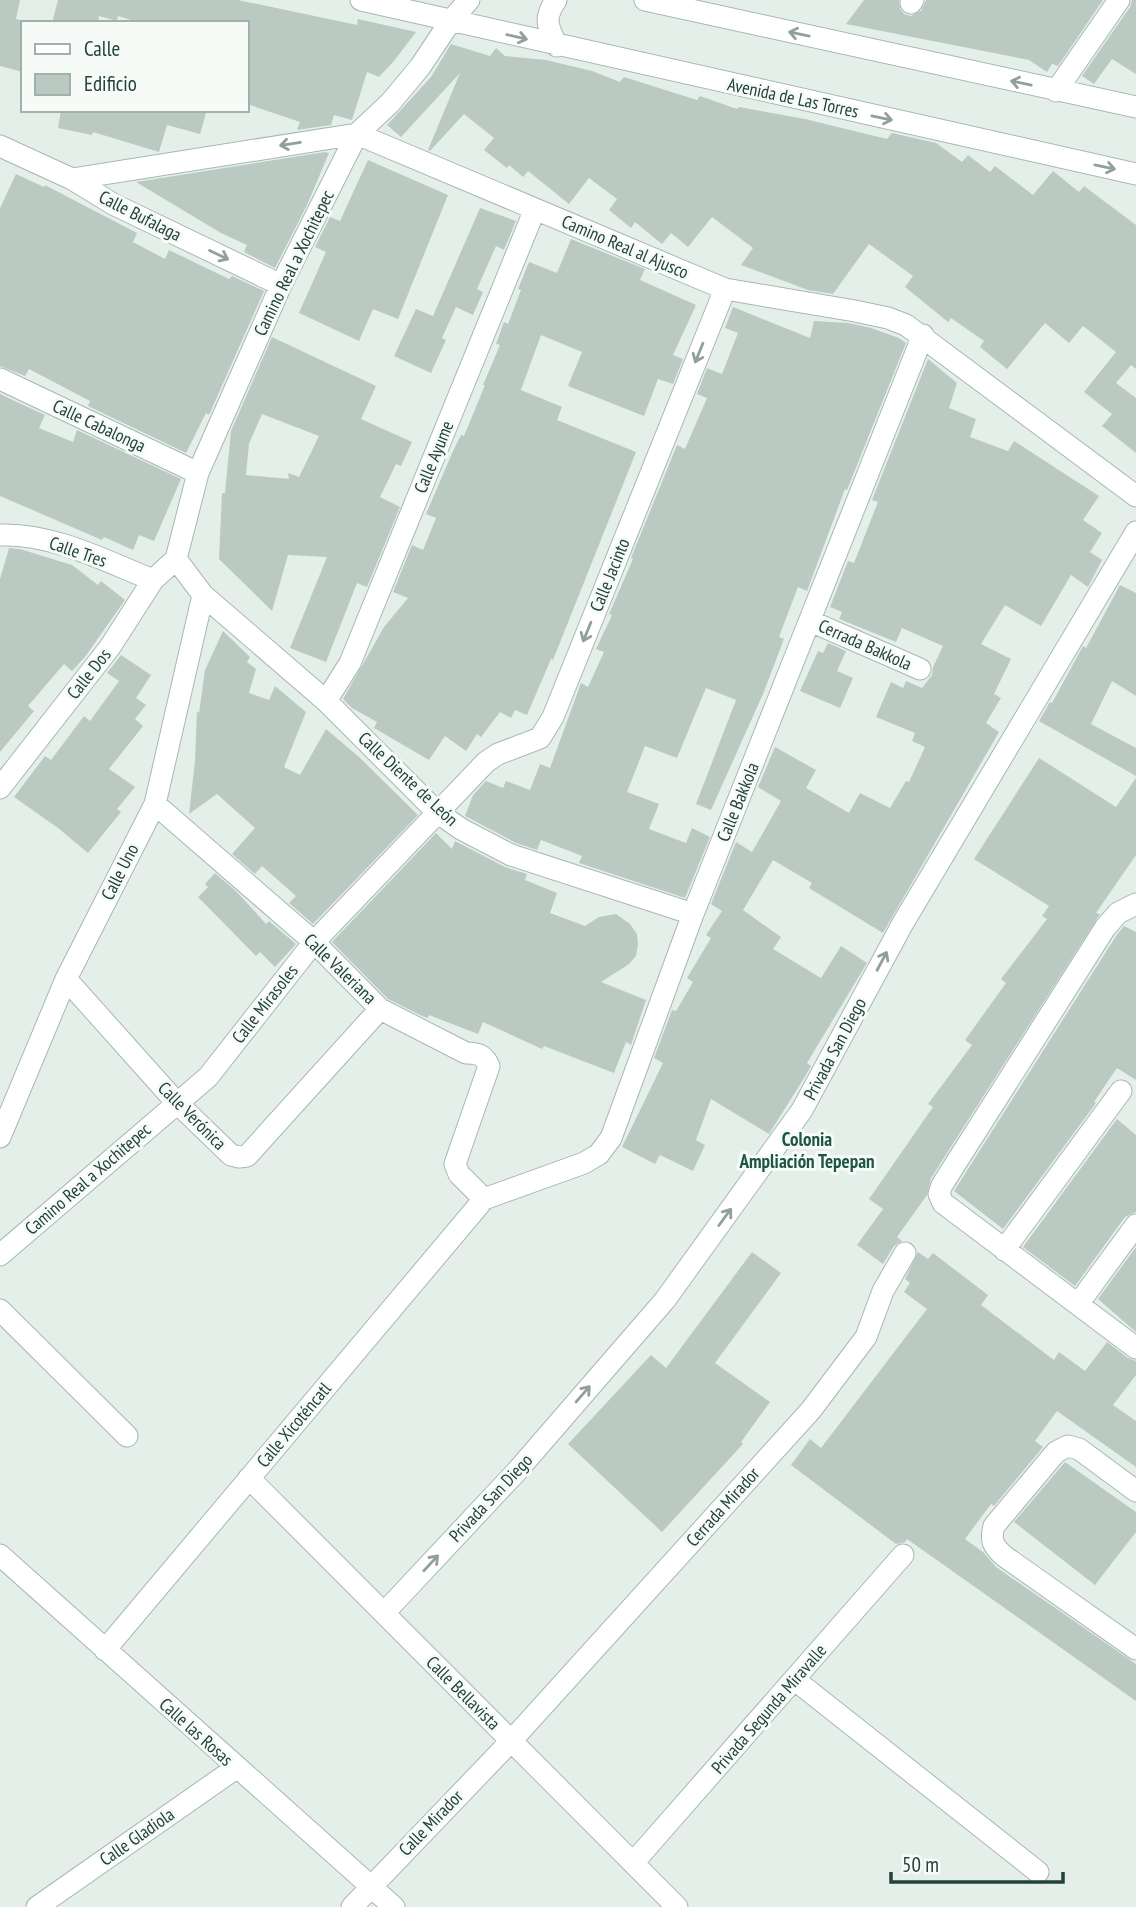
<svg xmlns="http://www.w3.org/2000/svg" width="1136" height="1907" font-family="'PT Sans Narrow',sans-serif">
  <rect width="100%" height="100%" fill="#e5efea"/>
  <path fill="#bacac3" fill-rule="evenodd" d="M 0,0 L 20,0 L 16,19 L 23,21 L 23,72 L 0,66 Z
    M 58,0 L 238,0 L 357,25 L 358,19 L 416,32 L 394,61 L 379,77 L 367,72 L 352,120 L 334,115 L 331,125 L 297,130 L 300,122 L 247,104 L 247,23 L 140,23 L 118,16 L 117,21 L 99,16 L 98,23 L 52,23 Z
    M 864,0 L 899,0 L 900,9 L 904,14 L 911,16 L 921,11 L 926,0 L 1103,0 L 1058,66 L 1052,64 L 1047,72 L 1029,60 L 846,24 Z
    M 1132,0 L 1136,0 L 1136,74 L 1112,59 L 1094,84 L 1082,76 L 1130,7 Z
    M 451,44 L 490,56 L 496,48 L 505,56 L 546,60 L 592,71 L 620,82 L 624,77 L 697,100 L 700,96 L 737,109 L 739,107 L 805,119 L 887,139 L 892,133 L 936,143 L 962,162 L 968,155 L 990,172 L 995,166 L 1033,195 L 1053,171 L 1079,192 L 1084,186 L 1136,225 L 1136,369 L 1131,365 L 1116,383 L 1136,398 L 1136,453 L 1102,426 L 1112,414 L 1084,392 L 1116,352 L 1083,326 L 1069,343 L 1045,323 L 1007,369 L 980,347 L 984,341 L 951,318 L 948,322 L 905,287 L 913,276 L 869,244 L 833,294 L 808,290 L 741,265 L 753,248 L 712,217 L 688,247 L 671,233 L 662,244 L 635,222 L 631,228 L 609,210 L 617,199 L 589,178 L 569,204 L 528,171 L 523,177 L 509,165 L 507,168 L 484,150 L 494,138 L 464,114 L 430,151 L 428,150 L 460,73 L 401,137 L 387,125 L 431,77 Z
    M 61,110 L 207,110 L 200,134 L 167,125 L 159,152 L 93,132 L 92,135 L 58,128 Z
    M 325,152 L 329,153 L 307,205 L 275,268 L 244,252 L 247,245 L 221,233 L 136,182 Z
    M 368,160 L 448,195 L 398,319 L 373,309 L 359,341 L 299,313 L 326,252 L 315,247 L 330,217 L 340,221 Z
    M 16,174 L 44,187 L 45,185 L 137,233 L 133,242 L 165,259 L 169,250 L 229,279 L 232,276 L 264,291 L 209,415 L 206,413 L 186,453 L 88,406 L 90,401 L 29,369 L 25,376 L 0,366 L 0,208 Z
    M 480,208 L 516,221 L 504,250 L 496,246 L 477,289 L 483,292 L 473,315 L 456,307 L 442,338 L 446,340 L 431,373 L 394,356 L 416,309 L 433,316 Z
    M 571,239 L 645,269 L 640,280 L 696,305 L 673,355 L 683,359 L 673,384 L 658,379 L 644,416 L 568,386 L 582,352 L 541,335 L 521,390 L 562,407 L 557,420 L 636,452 L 553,660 L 551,659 L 527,715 L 515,710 L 511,718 L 500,712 L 481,737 L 477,734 L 466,751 L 445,736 L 429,760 L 374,728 L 377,722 L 352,708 L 343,699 L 384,627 L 408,598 L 393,592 L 412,545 L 423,550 L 436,518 L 426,514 L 453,451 L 461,435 L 464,436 L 485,385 L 483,385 L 500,345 L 496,344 L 504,322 L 508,324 L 521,290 L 518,289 L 529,262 L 557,273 Z
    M 733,307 L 810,338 L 814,321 L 848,323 L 871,328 L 899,338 L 906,343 L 847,490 L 845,489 L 807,591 L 798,587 L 779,637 L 784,639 L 763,694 L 711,810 L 696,804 L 736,700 L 706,688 L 677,758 L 645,746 L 627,792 L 659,804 L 649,829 L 686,843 L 692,828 L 710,837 L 685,898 L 579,863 L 582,856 L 541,840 L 537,850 L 516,843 L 465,816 L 473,795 L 486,781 L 503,788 L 506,781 L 530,790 L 540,764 L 550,768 L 581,683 L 588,687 L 604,652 L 596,649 L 612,615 L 609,614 L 633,559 L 631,558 L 677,445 L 685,449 L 707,398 L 697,394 L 707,368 L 722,374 L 738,333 L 725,328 Z
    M 272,337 L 376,386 L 361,419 L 412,442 L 401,466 L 396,464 L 380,497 L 400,507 L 367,587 L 357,583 L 326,662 L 290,648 L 327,557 L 288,555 L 272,611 L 219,559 L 222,493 L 225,493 L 231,431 ZM 262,414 L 319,436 L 299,477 L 288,473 L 289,479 L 246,475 L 249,444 Z
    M 928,359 L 957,383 L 949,408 L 976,419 L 970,437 L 1008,451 L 1014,441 L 1099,496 L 1083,520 L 1102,533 L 1090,552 L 1102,560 L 1088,587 L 1071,575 L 1041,626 L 1005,605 L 981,644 L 1011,659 L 994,694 L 1001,698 L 986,723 L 999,732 L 883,933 L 809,888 L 812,883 L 773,860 L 743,910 L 781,937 L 773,949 L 821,978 L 841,946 L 867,963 L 807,1063 L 811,1066 L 806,1075 L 769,1134 L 711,1099 L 696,1140 L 705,1145 L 693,1171 L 660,1155 L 655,1164 L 622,1147 L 663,1063 L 654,1058 L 672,1010 L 676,1011 L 693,982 L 687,978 L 711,938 L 706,935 L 722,911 L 711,904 L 736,842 L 752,852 L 781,801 L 758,787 L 775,747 L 816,770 L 806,788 L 849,813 L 860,793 L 890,808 L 906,781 L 909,782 L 925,747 L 912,741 L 915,733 L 876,717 L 891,682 L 903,688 L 906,681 L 922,688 L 932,675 L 933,667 L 943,646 L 902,628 L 896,642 L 839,619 L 842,612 L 830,607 L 848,561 L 854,563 L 878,502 L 872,500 Z
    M 0,394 L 45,415 L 39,428 L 73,442 L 77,430 L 181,479 L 154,541 L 139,535 L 133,550 L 104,537 L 102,540 L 0,496 Z
    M 9,548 L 20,549 L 72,565 L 98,585 L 101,581 L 125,600 L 85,657 L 72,671 L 64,664 L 28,706 L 34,711 L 0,752 L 0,579 Z
    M 1120,585 L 1136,593 L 1136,696 L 1112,681 L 1091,724 L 1136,748 L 1136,776 L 1039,721 L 1050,702 L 1052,703 L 1083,646 L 1086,648 Z
    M 223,631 L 250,657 L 247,662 L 256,669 L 249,693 L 269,700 L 275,686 L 306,712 L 284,767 L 300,775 L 326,729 L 359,757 L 418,815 L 313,924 L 289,903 L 296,896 L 262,866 L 255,874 L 232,854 L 255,828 L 217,794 L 189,814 L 195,761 L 197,711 L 199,713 L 205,670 Z
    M 828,643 L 846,651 L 837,671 L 853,678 L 840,708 L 800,691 L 818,651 L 823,653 Z
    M 121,655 L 151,675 L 136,698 L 146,705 L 135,719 L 143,726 L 109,769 L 135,787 L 117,809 L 121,812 L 88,853 L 58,828 L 14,797 L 45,756 L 51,760 L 84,716 L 90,721 L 119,681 L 107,673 Z
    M 1039,758 L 1116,807 L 1136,778 L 1136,855 L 1096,913 L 1100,914 L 931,1178 L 927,1195 L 897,1237 L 902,1241 L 894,1246 L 883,1264 L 857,1245 L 883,1209 L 869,1199 L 933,1107 L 928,1104 L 972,1045 L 965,1040 L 1006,983 L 1001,979 L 1047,919 L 1042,916 L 1049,906 L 974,859 Z
    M 436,833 L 452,849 L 455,841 L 505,867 L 527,874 L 525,880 L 557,893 L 550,913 L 585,926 L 599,917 L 616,914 L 630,924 L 637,934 L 638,945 L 636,956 L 629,964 L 601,982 L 646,1000 L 631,1045 L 626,1042 L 614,1073 L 544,1046 L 542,1049 L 483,1022 L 478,1034 L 429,1015 L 428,1018 L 422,1016 L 388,999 L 332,942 Z
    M 215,873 L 238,893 L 266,924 L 269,921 L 296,944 L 275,967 L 260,952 L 256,956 L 198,897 L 208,887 L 205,884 Z
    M 1124,926 L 1136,932 L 1136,1080 L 1117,1068 L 1094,1102 L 1096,1103 L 1003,1229 L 954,1191 L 1116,936 Z
    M 1117,1119 L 1136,1135 L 1136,1212 L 1125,1217 L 1075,1286 L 1023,1247 Z
    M 1136,1247 L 1136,1332 L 1098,1299 Z
    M 752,1252 L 781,1273 L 715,1363 L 770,1402 L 741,1442 L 743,1444 L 662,1532 L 568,1444 L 651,1355 L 666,1368 Z
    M 918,1252 L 928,1259 L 933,1253 L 988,1295 L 981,1305 L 1054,1360 L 1059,1352 L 1085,1371 L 1107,1342 L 1128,1358 L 1136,1361 L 1136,1375 L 1113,1405 L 1136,1421 L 1136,1467 L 1057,1411 L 1035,1441 L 1043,1447 L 994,1506 L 991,1504 L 965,1539 L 983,1552 L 996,1567 L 1136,1664 L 1136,1701 L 907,1539 L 905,1542 L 896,1544 L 791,1465 L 810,1439 L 821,1448 L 927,1309 L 904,1292 L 910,1283 L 905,1279 Z
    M 1065,1462 L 1136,1512 L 1136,1532 L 1095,1585 L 1014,1522 Z"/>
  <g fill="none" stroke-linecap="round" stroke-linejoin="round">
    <g stroke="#a7b8b1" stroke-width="23">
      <path id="minor" d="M 361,0 L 1136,174
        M 556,0 C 543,19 548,27 557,46
        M 645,0 L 1136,107
        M 911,3 L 913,0
        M 1056,91 L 1119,0
        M 0,146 L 72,179 L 113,204 L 281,285
        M 72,179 L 357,134 L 725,289 L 855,311 L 888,318 L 906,325 L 1136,496
        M 0,379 L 198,473
        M 0,535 C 53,533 105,561 153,580
        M 176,559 L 203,595 L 326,701 L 437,812 L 461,829 L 511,855 L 693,914
        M 176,559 L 198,473 L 281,285 L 357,134 L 390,103 L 420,67 L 450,22 L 469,0
        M 810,621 L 920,669
        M 326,701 L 350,663 L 535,209
        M 0,788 L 110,647 L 153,580 L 176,559
        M 155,804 L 314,942 L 380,1009 L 466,1053 C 478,1053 484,1055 489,1066 L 455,1164 L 459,1174 L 484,1199
        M 1136,904 L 1118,913 L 1105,928 L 942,1185 L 939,1194 L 943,1203 L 1136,1348
        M 66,979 L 176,1102 L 231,1155 L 239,1157 L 247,1156 L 380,1009
        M 0,1137 L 66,979 L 155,804 L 203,595
        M 1004,1250 L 1121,1091
        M 0,1255 L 208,1077 L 314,942 L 486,762 L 498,754 L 540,738 L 553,717 L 725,289
        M 1078,1304 L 1136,1225
        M 0,1310 L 127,1436
        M 249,1478 L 677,1907
        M 1136,1491 L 1079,1449 L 1068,1446 L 1056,1452 L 994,1526 C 990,1541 993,1546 1004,1556 L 1136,1649
        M 0,1555 L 394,1907
        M 384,1613 L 517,1471 L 665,1300 L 802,1110 L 903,923 L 1136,532
        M 105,1650 L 484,1199 L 584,1163 L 599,1154 L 611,1138 L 693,914 L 923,335
        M 795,1680 L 1038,1872
        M 633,1863 L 903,1555
        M 37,1907 L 236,1768
        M 352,1907 L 511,1741 L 811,1410 L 866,1337 L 883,1291 L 905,1253"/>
    </g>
    <use href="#minor" stroke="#fff" stroke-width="21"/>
  </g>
  <defs><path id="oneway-shaft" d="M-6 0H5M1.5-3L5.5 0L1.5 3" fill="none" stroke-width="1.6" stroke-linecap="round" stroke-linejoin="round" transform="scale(1.75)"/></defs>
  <g stroke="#91a09c">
    <use href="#oneway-shaft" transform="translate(799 34) rotate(-168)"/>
    <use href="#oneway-shaft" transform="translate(517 37) rotate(13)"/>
    <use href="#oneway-shaft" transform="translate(1021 83) rotate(-168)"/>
    <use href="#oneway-shaft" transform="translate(882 118) rotate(12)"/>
    <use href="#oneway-shaft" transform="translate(290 144) rotate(171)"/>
    <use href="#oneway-shaft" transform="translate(1105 167) rotate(12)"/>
    <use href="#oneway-shaft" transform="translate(219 255) rotate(26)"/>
    <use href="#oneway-shaft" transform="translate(699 353) rotate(112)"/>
    <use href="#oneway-shaft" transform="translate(587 632) rotate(112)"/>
    <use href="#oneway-shaft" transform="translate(882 961) rotate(-62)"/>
    <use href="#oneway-shaft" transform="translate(725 1217) rotate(-54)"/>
    <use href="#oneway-shaft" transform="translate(583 1394) rotate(-49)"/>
    <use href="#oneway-shaft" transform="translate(431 1563) rotate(-47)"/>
  </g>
  <g text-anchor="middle" stroke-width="6" stroke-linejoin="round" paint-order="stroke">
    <g font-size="18" fill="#234239" stroke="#f6fbf8">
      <text transform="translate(793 98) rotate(12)" y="6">Avenida de Las Torres</text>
      <text transform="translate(140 216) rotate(27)" y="6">Calle Bufalaga</text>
      <text transform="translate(625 247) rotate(23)" y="6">Camino Real al Ajusco</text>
      <text transform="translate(294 263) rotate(-64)" y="6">Camino Real a Xochitepec</text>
      <text transform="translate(99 426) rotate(25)" y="6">Calle Cabalonga</text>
      <text transform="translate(434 457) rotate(-68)" y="6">Calle Ayume</text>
      <text transform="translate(78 552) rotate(19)" y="6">Calle Tres</text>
      <text transform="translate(610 575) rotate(-68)" y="6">Calle Jacinto</text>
      <text transform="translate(865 645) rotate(24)" y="6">Cerrada Bakkola</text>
      <text transform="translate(89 674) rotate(-52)" y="6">Calle Dos</text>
      <text transform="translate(408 779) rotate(43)" y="6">Calle Diente de León</text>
      <text transform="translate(738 802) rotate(-68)" y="6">Calle Bakkola</text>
      <text transform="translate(120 872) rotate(-63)" y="6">Calle Uno</text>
      <text transform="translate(340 969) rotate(44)" y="6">Calle Valeriana</text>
      <text transform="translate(265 1004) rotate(-52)" y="6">Calle Mirasoles</text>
      <text transform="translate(835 1049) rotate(-62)" y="6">Privada San Diego</text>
      <text transform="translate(192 1116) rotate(45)" y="6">Calle Verónica</text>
      <text transform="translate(88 1179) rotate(-41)" y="6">Camino Real a Xochitepec</text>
      <text transform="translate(294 1425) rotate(-50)" y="6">Calle Xicoténcatl</text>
      <text transform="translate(491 1498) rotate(-47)" y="6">Privada San Diego</text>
      <text transform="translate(723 1507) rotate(-48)" y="6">Cerrada Mirador</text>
      <text transform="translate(463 1693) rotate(45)" y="6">Calle Bellavista</text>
      <text transform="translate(769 1709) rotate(-49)" y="6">Privada Segunda Miravalle</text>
      <text transform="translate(196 1732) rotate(42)" y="6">Calle las Rosas</text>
      <text transform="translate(431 1823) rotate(-46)" y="6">Calle Mirador</text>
      <text transform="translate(137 1837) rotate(-35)" y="6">Calle Gladiola</text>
    </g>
    <g font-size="19" font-weight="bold" fill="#1e5547" stroke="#f6fbf8">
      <text x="807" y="1146">Colonia<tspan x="807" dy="22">Ampliación Tepepan</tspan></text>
    </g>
  </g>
  <rect x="21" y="21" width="228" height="91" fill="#f6fbf8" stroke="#a2b1ac" stroke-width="2"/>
  <rect x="35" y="44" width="35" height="10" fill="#ffffff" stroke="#a2b1ac" stroke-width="2"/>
  <text x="84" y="56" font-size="21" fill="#234239">Calle</text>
  <rect x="35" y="74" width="35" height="21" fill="#bacac3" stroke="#a2b1ac" stroke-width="2"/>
  <text x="84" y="91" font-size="21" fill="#234239">Edificio</text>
  <path d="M891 1872v10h172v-10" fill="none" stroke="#234239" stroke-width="3.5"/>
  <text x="902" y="1872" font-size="21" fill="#234239" stroke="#f6fbf8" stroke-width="5" paint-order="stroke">50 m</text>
</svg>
